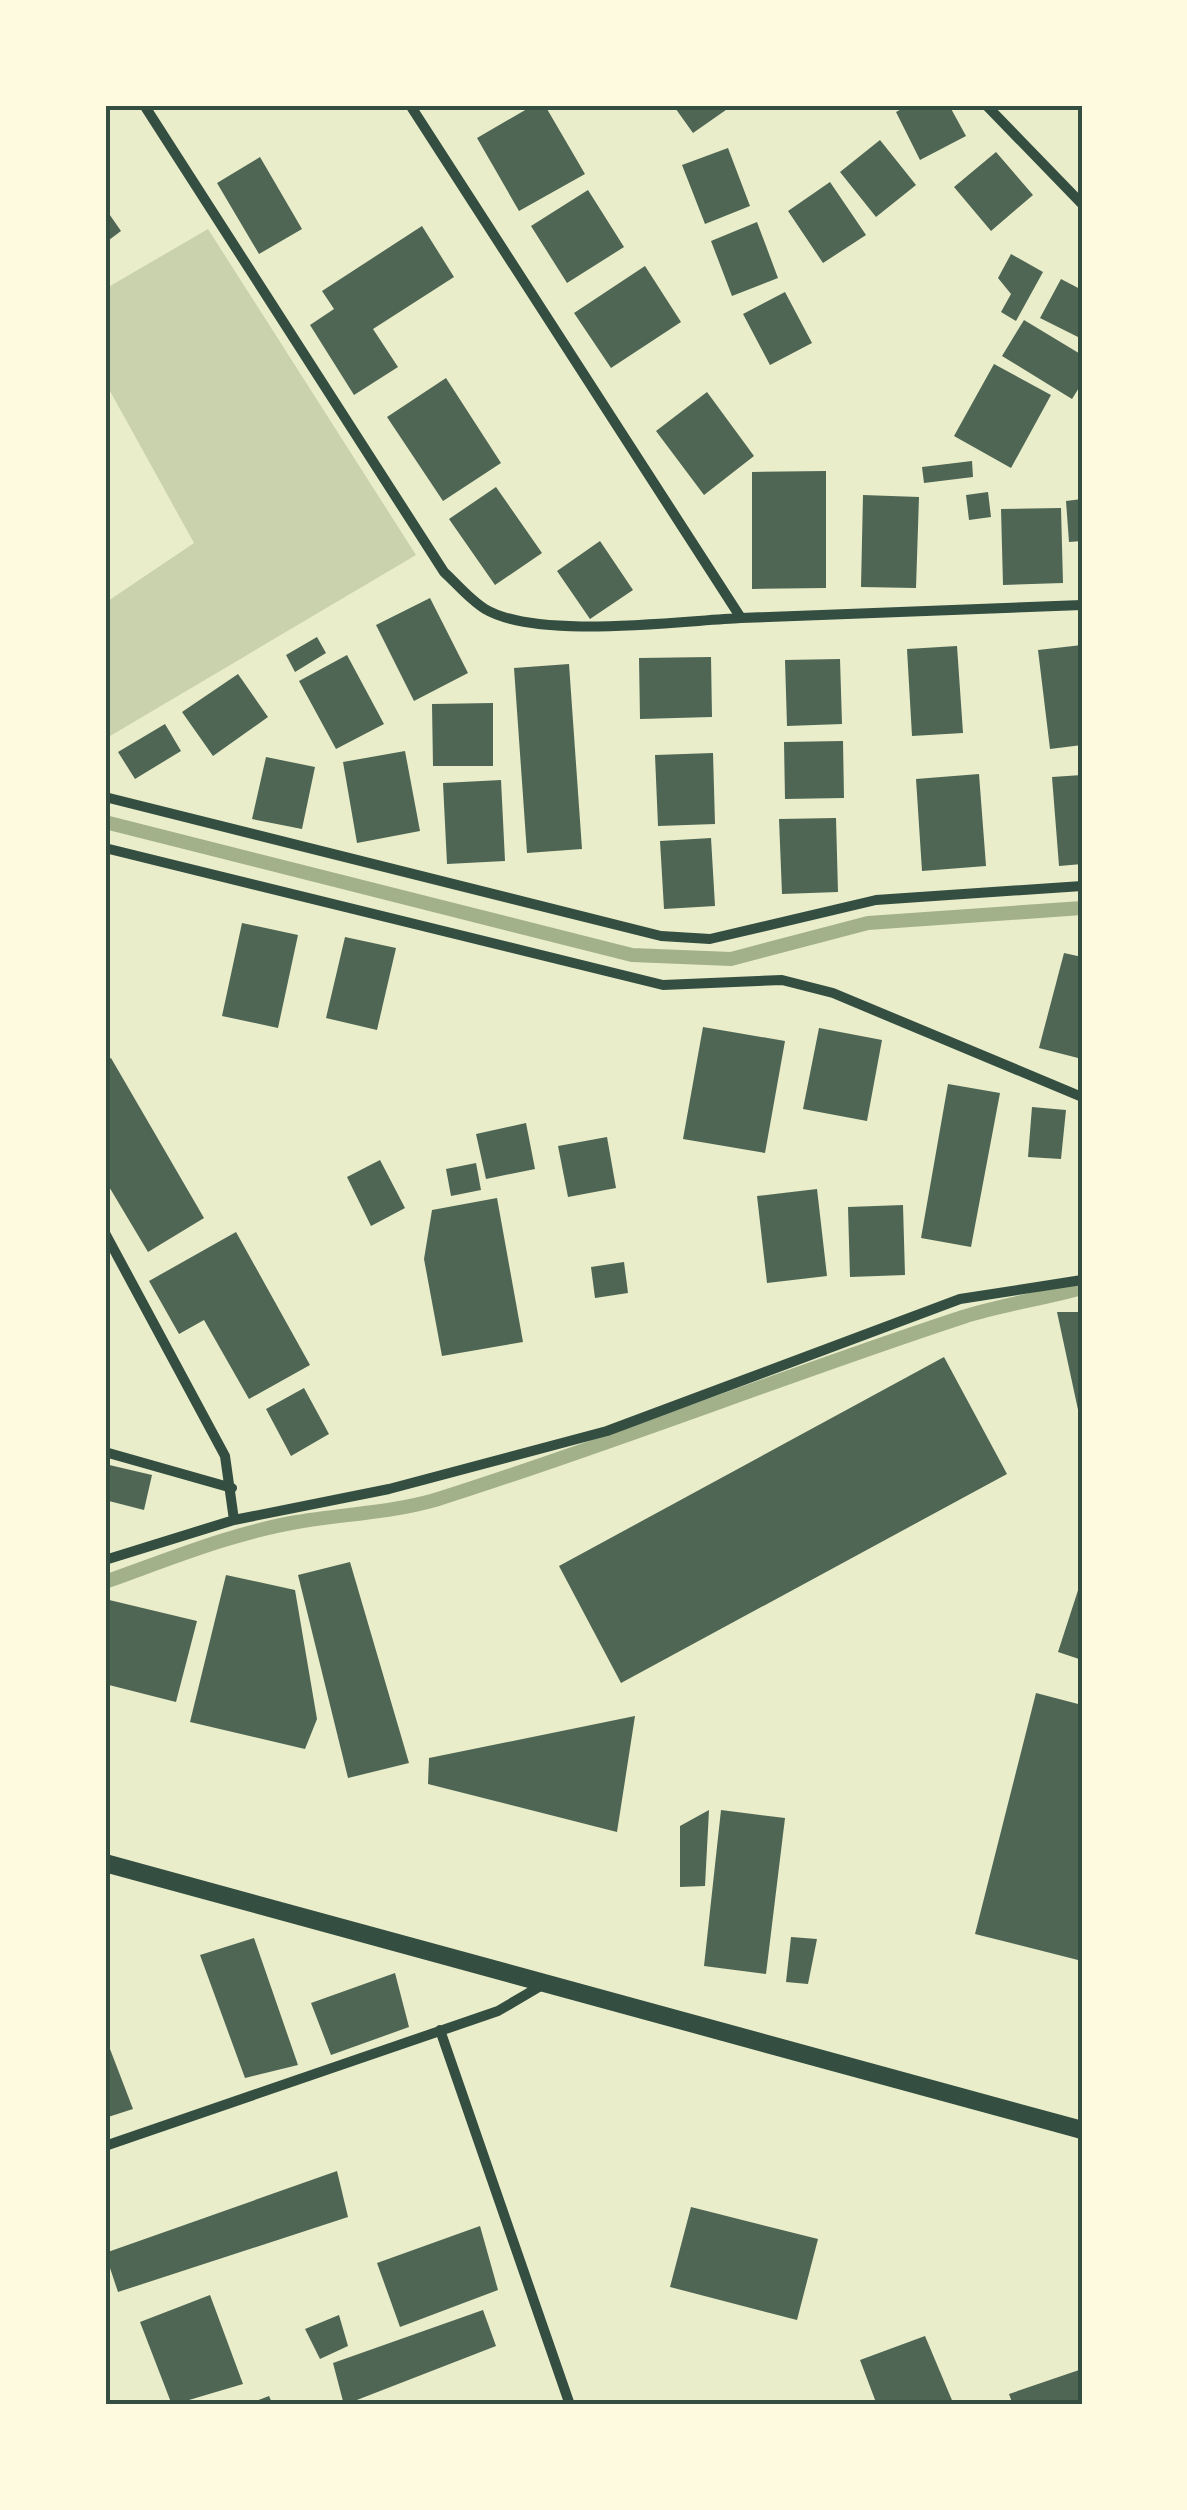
<svg xmlns="http://www.w3.org/2000/svg" width="1187" height="2510" font-family="'Archivo Narrow',sans-serif">
  <rect width="100%" height="100%" fill="#e9edc9"/>
  <path fill="#cad2ad" d="M 208,229 L 416,555 L 105,739 L 105,603 L 194,543 L 105,382 L 105,289 Z"/>
  <g fill="none" stroke-linecap="round" stroke-linejoin="round">
    <path stroke="#a3b18a" stroke-width="14" d="M 105,822 L 632,955 L 731,959 L 868,923 L 1082,908
      M 105,1582 C 167,1560 232,1533 297,1522 C 344,1514 389,1513 435,1500 C 613,1444 786,1375 963,1317 C 1003,1304 1043,1299 1082,1288"/>
  </g>
  <path fill="#4f6655" d="M 527,105 L 551,105 L 547,109 L 585,174 L 519,211 L 477,138 L 527,109 Z
    M 673,105 L 733,105 L 693,133 Z
    M 909,105 L 949,105 L 966,136 L 920,160 L 896,112 Z
    M 880,140 L 916,185 L 876,217 L 840,172 Z
    M 728,148 L 750,206 L 705,224 L 682,165 Z
    M 996,152 L 1033,195 L 991,231 L 954,187 Z
    M 260,157 L 302,229 L 259,254 L 217,183 Z
    M 830,182 L 866,235 L 823,263 L 788,211 Z
    M 588,190 L 624,247 L 567,283 L 531,226 Z
    M 105,208 L 121,231 L 105,243 Z
    M 757,222 L 778,278 L 732,296 L 711,241 Z
    M 422,226 L 454,277 L 373,329 L 398,367 L 354,395 L 310,325 L 334,309 L 322,291 Z
    M 1011,254 L 1043,272 L 1016,321 L 1001,312 L 1011,294 L 998,278 Z
    M 645,266 L 681,322 L 611,368 L 574,313 Z
    M 1061,279 L 1082,290 L 1082,339 L 1040,318 Z
    M 785,292 L 812,343 L 770,365 L 743,314 Z
    M 1024,320 L 1082,355 L 1082,383 L 1072,399 L 1002,356 Z
    M 994,364 L 1051,395 L 1011,468 L 954,436 Z
    M 446,378 L 501,463 L 443,501 L 387,417 Z
    M 707,392 L 754,456 L 704,495 L 656,431 Z
    M 972,461 L 973,477 L 924,483 L 922,467 Z
    M 826,471 L 826,588 L 752,589 L 752,472 Z
    M 496,487 L 542,553 L 495,585 L 449,519 Z
    M 988,492 L 991,517 L 969,520 L 966,495 Z
    M 863,495 L 919,497 L 916,588 L 861,587 Z
    M 1082,499 L 1082,541 L 1069,542 L 1066,501 Z
    M 1061,508 L 1063,583 L 1003,585 L 1001,509 Z
    M 600,541 L 633,590 L 590,619 L 557,571 Z
    M 430,598 L 468,673 L 414,701 L 376,625 Z
    M 317,637 L 326,653 L 295,672 L 286,655 Z
    M 1082,645 L 1082,745 L 1050,749 L 1038,650 Z
    M 957,646 L 963,733 L 912,736 L 907,649 Z
    M 347,655 L 384,724 L 336,749 L 299,681 Z
    M 711,657 L 712,717 L 640,719 L 639,658 Z
    M 840,659 L 842,724 L 787,726 L 785,660 Z
    M 569,664 L 582,849 L 527,853 L 514,668 Z
    M 238,674 L 268,717 L 213,756 L 182,712 Z
    M 493,703 L 493,766 L 433,766 L 432,704 Z
    M 165,724 L 181,751 L 135,779 L 118,752 Z
    M 843,741 L 844,798 L 785,799 L 784,742 Z
    M 405,751 L 420,831 L 357,843 L 343,762 Z
    M 713,753 L 715,824 L 658,826 L 655,755 Z
    M 266,757 L 315,767 L 302,829 L 252,819 Z
    M 979,774 L 986,866 L 922,871 L 916,779 Z
    M 1082,775 L 1082,864 L 1059,866 L 1052,777 Z
    M 501,780 L 505,861 L 447,864 L 443,783 Z
    M 836,818 L 838,892 L 782,894 L 779,819 Z
    M 711,838 L 715,906 L 664,909 L 660,841 Z
    M 242,923 L 298,935 L 278,1028 L 222,1016 Z
    M 345,937 L 396,948 L 377,1030 L 326,1018 Z
    M 1064,953 L 1082,957 L 1082,1059 L 1039,1048 Z
    M 703,1027 L 785,1041 L 765,1153 L 683,1139 Z
    M 819,1028 L 882,1040 L 867,1121 L 803,1109 Z
    M 111,1058 L 204,1218 L 148,1252 L 105,1180 L 105,1061 Z
    M 948,1084 L 1000,1093 L 971,1247 L 921,1238 Z
    M 1032,1107 L 1066,1110 L 1061,1159 L 1028,1157 Z
    M 526,1123 L 535,1169 L 486,1179 L 476,1134 Z
    M 607,1137 L 616,1188 L 568,1197 L 558,1146 Z
    M 380,1160 L 405,1208 L 371,1226 L 347,1177 Z
    M 476,1163 L 481,1190 L 451,1196 L 446,1169 Z
    M 817,1189 L 827,1276 L 767,1283 L 757,1196 Z
    M 497,1198 L 523,1342 L 442,1356 L 424,1259 L 432,1210 Z
    M 903,1205 L 905,1275 L 850,1277 L 848,1207 Z
    M 236,1232 L 310,1365 L 249,1399 L 204,1320 L 179,1334 L 149,1281 Z
    M 624,1262 L 628,1293 L 595,1298 L 591,1267 Z
    M 1057,1312 L 1082,1312 L 1082,1418 L 1080,1419 Z
    M 944,1357 L 1007,1474 L 621,1683 L 559,1566 Z
    M 304,1388 L 329,1434 L 291,1456 L 266,1409 Z
    M 105,1464 L 152,1475 L 144,1510 L 105,1500 Z
    M 350,1562 L 409,1763 L 348,1778 L 298,1575 Z
    M 226,1575 L 295,1590 L 317,1719 L 305,1749 L 190,1722 Z
    M 1082,1578 L 1082,1660 L 1058,1652 Z
    M 105,1599 L 197,1621 L 176,1702 L 105,1684 Z
    M 1036,1693 L 1082,1705 L 1082,1961 L 975,1934 Z
    M 635,1716 L 617,1832 L 428,1784 L 429,1758 Z
    M 709,1810 L 705,1886 L 680,1887 L 680,1826 Z
    M 721,1810 L 785,1818 L 766,1974 L 704,1966 Z
    M 791,1937 L 817,1939 L 808,1984 L 786,1982 Z
    M 254,1938 L 298,2065 L 245,2078 L 200,1955 Z
    M 395,1973 L 409,2027 L 331,2055 L 311,2003 Z
    M 105,2036 L 133,2109 L 105,2118 Z
    M 337,2171 L 348,2217 L 118,2292 L 105,2253 Z
    M 691,2207 L 818,2239 L 797,2320 L 670,2287 Z
    M 480,2226 L 498,2290 L 400,2327 L 377,2263 Z
    M 210,2295 L 243,2384 L 172,2405 L 140,2322 Z
    M 483,2310 L 496,2346 L 344,2405 L 333,2363 Z
    M 339,2315 L 348,2346 L 320,2359 L 305,2329 Z
    M 925,2336 L 954,2405 L 877,2405 L 860,2360 Z
    M 1082,2369 L 1082,2405 L 1013,2405 L 1009,2394 Z
    M 269,2396 L 273,2405 L 246,2405 Z"/>
  <g fill="none" stroke-linecap="round" stroke-linejoin="round">
    <path stroke="#344e41" stroke-width="10" d="M 144,105 L 444,572 C 456,583 470,600 485,609 C 537,640 678,621 741,618
      M 410,105 L 741,618 L 1082,605
      M 986,105 L 1082,204
      M 105,797 L 661,936 L 710,939 L 876,900 L 1082,886
      M 105,848 L 663,985 L 782,980 L 833,993 L 1082,1097
      M 105,1233 L 225,1456 L 234,1520
      M 105,1452 L 232,1488
      M 105,1560 L 234,1520 L 389,1489 L 607,1431 L 960,1299 L 1082,1280
      M 440,2030 L 570,2405
      M 105,2146 L 498,2011 L 544,1984"/>
    <path stroke="#344e41" stroke-width="18" d="M 105,1863 L 1082,2130"/>
  </g>
  <rect width="1187" height="2510" fill="none" stroke="#fefae0" stroke-width="215"/>
  <rect x="108" y="108" width="972" height="2294" fill="none" stroke="#344e41" stroke-width="4"/>
</svg>
